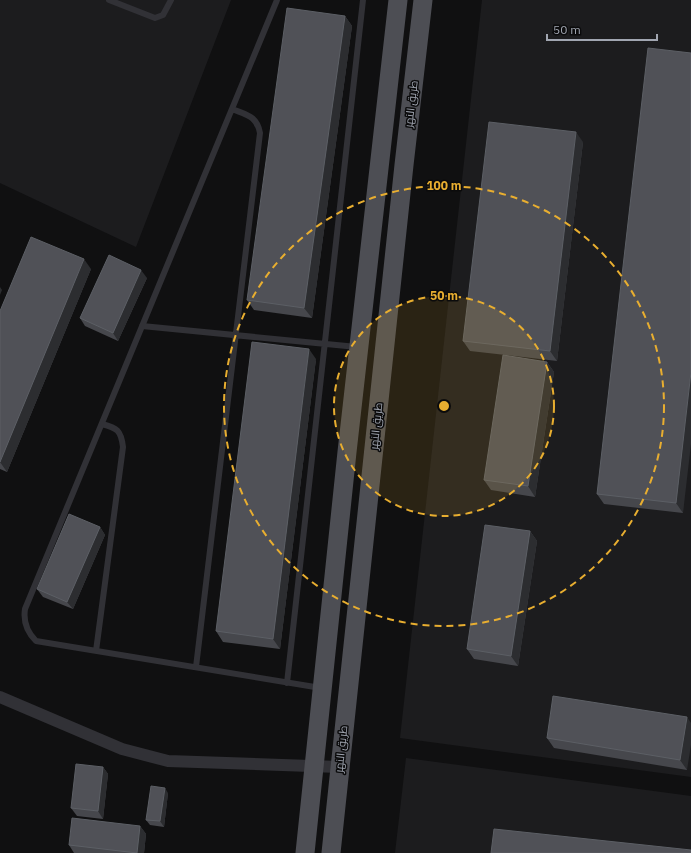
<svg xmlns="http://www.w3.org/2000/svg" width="691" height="853" font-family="'IBM Plex Sans',Cairo,sans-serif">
  <rect width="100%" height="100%" fill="#101011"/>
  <path fill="#1c1c1e" d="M 0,0 L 231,0 L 136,247 L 0,183 Z
    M 482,0 L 691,0 L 691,777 L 400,738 Z
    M 406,758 L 691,796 L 691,853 L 395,853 Z"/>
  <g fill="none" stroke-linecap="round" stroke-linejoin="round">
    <path stroke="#313136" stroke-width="6" d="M 109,0 L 155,18 L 163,15 L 171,0
      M 277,0 L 25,609 C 23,622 27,632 36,641 L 321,688
      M 142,326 L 357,347
      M 96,651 L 123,447 C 121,430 117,428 102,424
      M 196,667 L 260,133 C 257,116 247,115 232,109
      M 287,683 L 363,0"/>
    <path stroke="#313136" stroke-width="12" d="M 0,697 L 122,749 L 168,761 L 339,767"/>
    <path stroke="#4d4e54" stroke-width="19" d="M 305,853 L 347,452 L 398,0
      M 331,853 L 404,165 L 423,0"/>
  </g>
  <path fill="#46474c" d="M 345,16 L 352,26 L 312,318 L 254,310 L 247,300 Z
    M 691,53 L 683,513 L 604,504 L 597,494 Z
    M 583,142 L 557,361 L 470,351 L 463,341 Z
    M 91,269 L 7,472 L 0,469 L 0,311 Z
    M 147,278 L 118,341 L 85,326 L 80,318 Z
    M 316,359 L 280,649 L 223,642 L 216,631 Z
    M 547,362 L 554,372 L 535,497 L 491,490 L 484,480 Z
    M 100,527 L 105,535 L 73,609 L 43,597 L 37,589 Z
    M 530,531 L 537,541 L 518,666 L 474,659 L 467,649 Z
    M 687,717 L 687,770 L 554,748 L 547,738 Z
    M 103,767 L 108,774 L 103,819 L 77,816 L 71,808 Z
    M 168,793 L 164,827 L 150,825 L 146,820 Z
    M 140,826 L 146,834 L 144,853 L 74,853 L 69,845 Z"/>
  <path fill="#2c2d30" d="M 345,16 L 352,26 L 312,318 L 304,308 Z
    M 576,132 L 583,142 L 557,361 L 550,351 Z
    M 84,259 L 91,269 L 7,472 L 0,462 Z
    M 141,270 L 147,278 L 118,341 L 113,333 Z
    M 0,287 L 2,290 L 0,295 Z
    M 309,349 L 316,359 L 280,649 L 273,639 Z
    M 547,362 L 554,372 L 535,497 L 528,486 Z
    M 691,372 L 691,444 L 683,513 L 676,503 Z
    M 100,527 L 105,535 L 73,609 L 67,602 Z
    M 530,531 L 537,541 L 518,666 L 511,656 Z
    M 687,717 L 691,723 L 691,745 L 687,770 L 680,760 Z
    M 103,767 L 108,774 L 103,819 L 98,811 Z
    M 165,788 L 168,793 L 164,827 L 160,821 Z
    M 140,826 L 146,834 L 144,853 L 137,853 Z"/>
  <path fill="#505157" stroke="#5c5f65" d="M 287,8 L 345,16 L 304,308 L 247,300 Z
    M 648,48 L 691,53 L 691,372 L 676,503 L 597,494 Z
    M 489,122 L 576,132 L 550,351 L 463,341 Z
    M 31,237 L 84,259 L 0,462 L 0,311 Z
    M 109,255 L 141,270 L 113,333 L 80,318 Z
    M 252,342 L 309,349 L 273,639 L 216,631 Z
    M 503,355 L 547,362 L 528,486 L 484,480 Z
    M 69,514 L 100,527 L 67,602 L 37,589 Z
    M 485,525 L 530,531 L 511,656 L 467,649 Z
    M 553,696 L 687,717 L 680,760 L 547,738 Z
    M 76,764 L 103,767 L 98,811 L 71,808 Z
    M 151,786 L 165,788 L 160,821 L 146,820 Z
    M 72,818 L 140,826 L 137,853 L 69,845 Z
    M 494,829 L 691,850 L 691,853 L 491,853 Z"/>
  <circle cx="444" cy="406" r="110" fill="#e8ae30" fill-opacity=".12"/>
  <g fill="none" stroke="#e8ae30" stroke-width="2" stroke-dasharray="7 5">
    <circle cx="444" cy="406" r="110"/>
    <circle cx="444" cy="406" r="220"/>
  </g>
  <g text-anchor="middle" stroke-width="3" stroke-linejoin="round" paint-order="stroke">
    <g font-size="11" fill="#a1a6b1" stroke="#0b0b0c">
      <text transform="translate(411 104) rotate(-83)" y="4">طريق النهر</text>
      <text transform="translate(376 426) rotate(-84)" y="4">طريق النهر</text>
      <text transform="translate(341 749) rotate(-84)" y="4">طريق النهر</text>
    </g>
  </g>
  <circle cx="444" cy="406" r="6" fill="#e8ae30" stroke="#0b0b0c" stroke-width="2"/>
  <g font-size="12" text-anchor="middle" font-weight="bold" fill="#e8ae30" stroke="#0b0b0c" stroke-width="3" stroke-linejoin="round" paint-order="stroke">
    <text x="444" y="190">100 m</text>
    <text x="444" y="300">50 m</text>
  </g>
  <path d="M547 34v6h110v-6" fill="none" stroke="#a1a6b1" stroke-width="2"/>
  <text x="553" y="34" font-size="12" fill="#a1a6b1" stroke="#0b0b0c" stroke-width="3" paint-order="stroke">50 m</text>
</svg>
